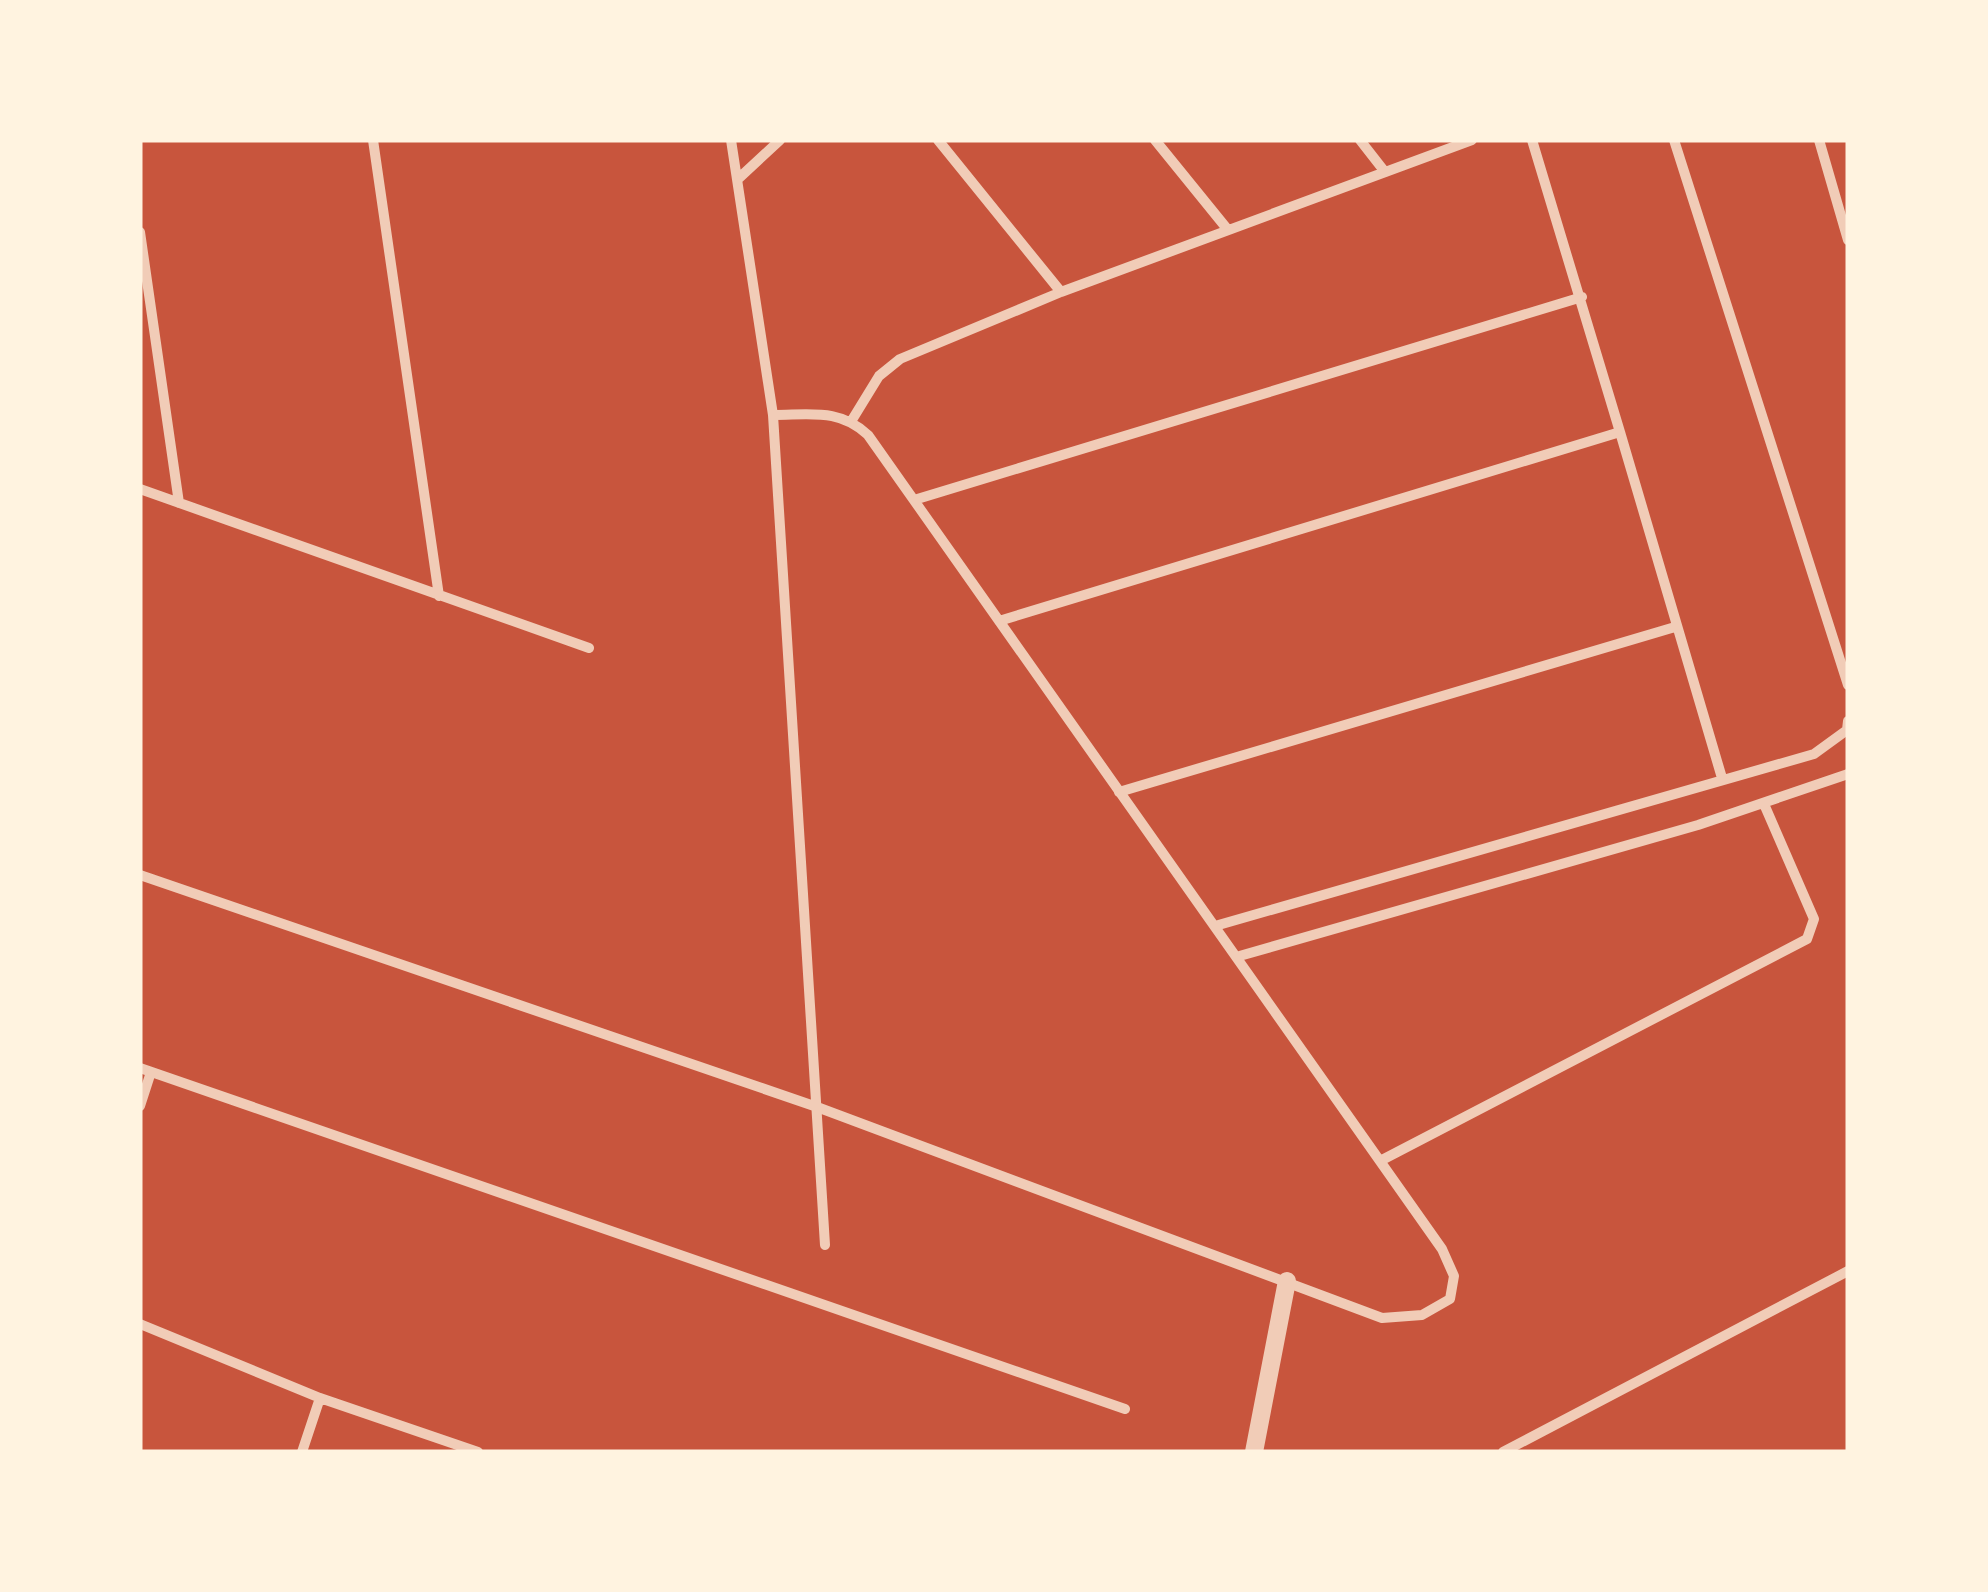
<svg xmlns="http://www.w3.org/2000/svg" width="1988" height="1592" font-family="'Golos Text',sans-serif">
  <rect width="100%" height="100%" fill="#c8553d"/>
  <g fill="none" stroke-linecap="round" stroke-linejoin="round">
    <path stroke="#f1ccb7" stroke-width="10" d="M 373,140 L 439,596
      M 731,140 L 773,415 L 825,1245
      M 938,140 L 1061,292
      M 1155,140 L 1228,230
      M 1360,140 L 1385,172
      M 1674,140 L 1848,685
      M 1819,140 L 1848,240
      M 738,179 L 780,140
      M 140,232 L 179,503
      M 852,420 L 879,376 L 900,359 L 1061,292 L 1472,140
      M 1620,432 L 1722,778
      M 140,489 L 589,648
      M 914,500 L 1582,297
      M 999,621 L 1620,432 L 1532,140
      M 1119,792 L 1675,627
      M 140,875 L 817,1107 L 1382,1318 L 1422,1315 L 1450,1299 L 1454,1276 L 1442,1249 L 868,435 C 840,408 810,415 773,415
      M 1215,926 L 1814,754 L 1847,730 L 1848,721
      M 1236,957 L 1698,825 L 1848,774
      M 140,1068 L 1125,1409
      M 140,1106 L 151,1072
      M 1380,1161 L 1807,939 L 1814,919 L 1764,804
      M 140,1324 L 320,1398 L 478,1452
      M 302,1452 L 320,1398
      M 1503,1452 L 1848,1271"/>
    <path stroke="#f1ccb7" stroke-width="18" d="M 1254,1452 L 1287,1281"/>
  </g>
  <rect width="1988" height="1592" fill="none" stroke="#fff3e0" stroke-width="285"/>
</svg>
